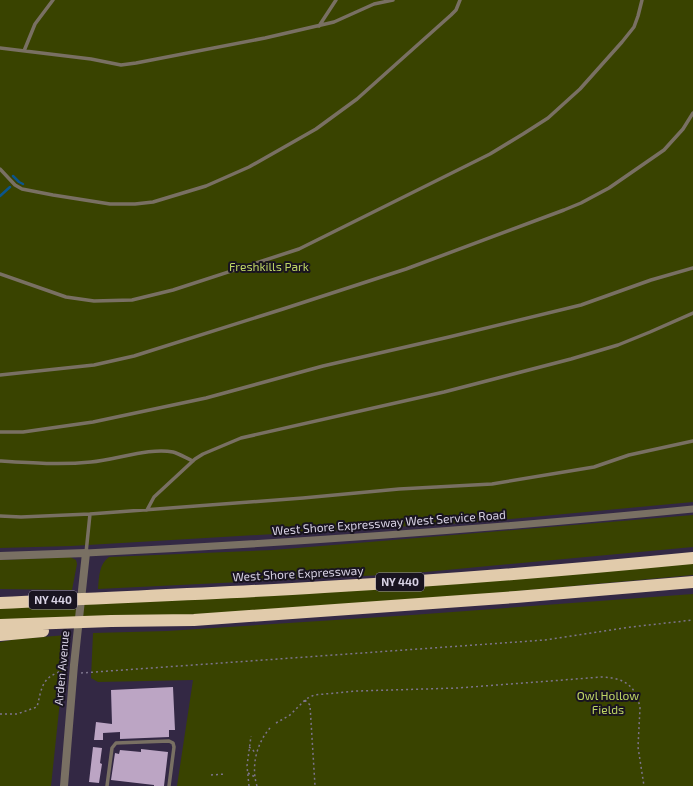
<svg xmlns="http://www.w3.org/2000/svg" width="693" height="786" font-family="'Exo 2',sans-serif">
  <rect width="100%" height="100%" fill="#332844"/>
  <path fill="#394300" d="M 0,0 L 693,0 L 693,502 L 478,522 L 71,546 L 0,548 Z
    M 693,515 L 693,547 L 404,574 L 98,589 C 99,577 99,564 109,557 L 273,550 Z
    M 70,557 L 76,560 L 77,564 L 72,590 L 0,589 L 0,560 Z
    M 693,562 L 693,575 L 463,596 L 187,615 L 0,620 L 0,607 Z
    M 693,594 L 693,786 L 177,786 L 193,680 L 98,682 L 91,678 L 93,633 L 167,631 L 412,615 Z
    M 67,635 L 51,786 L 0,786 L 0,642 L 17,639 Z"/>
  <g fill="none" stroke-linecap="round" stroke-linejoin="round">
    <path stroke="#0b558b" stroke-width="2.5" d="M 13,176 L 19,182 L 23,184
      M 0,196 L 10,187"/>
  </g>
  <path fill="#bca5c4" d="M 173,687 L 175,730 L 169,730 L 169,737 L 120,739 L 120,732 L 103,733 L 103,740 L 94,740 L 96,722 L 112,724 L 111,690 Z
    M 93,747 L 102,748 L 100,763 L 102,764 L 99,783 L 89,782 Z
    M 141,749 L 168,752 L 164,786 L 154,786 L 154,785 L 111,780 L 115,753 L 119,754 L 120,750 L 141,752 Z"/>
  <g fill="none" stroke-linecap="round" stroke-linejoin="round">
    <path stroke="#7d748c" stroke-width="1.5" stroke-dasharray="2 3" stroke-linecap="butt" d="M 81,673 L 545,640 L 631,627 L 693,620
      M 305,700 L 310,705 L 315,786
      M 0,714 L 17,714 L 37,707 C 41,692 41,679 57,673 C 60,671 62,670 66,671
      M 276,723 L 290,715 L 306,699 L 314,695 L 357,691 L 458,688 L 602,677 C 624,678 636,685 640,708 L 638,747 L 644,786
      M 249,747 L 252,749 L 256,754
      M 248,773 L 255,777
      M 211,775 L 225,774
      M 249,786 L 247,766 L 251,736
      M 257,786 C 251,767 256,744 270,728"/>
    <path stroke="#797063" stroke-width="3.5" d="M 319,26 L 336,0
      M 0,48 L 91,59 L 121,65 L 136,63 L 265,38 L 334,22 L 374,4 L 393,0
      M 24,51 L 35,24 L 53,0
      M 0,169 L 15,185 L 22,189 L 53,195 L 110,204 L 135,204 L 153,202 L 206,186 L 249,167 L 316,129 L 357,99 L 451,15 L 456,10 L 460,0
      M 0,274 L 66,297 L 94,301 L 132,300 L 173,290 L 299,249 L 490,154 L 523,134 L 548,118 L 580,89 L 622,42 L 634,27 L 638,16 L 642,0
      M 0,375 L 94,365 L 134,356 L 283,309 L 406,269 L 564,210 L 581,203 L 609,188 L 664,150 L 683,129 L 693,113
      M 0,432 L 23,432 L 93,422 L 206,398 L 323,366 L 449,337 L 581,305 L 651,280 L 693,268
      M 0,461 C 31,463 61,465 91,462 C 116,460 150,447 173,452 C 180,454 186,458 193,461
      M 147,510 L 154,497 L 195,459 L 203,454 L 241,438 L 444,392 L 571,359 L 618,345 L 650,332 L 693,313
      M 0,516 L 21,517 L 90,514 L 303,498 L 399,489 L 492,484 L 594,467 L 629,455 L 693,441
      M 86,553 L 90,514
      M 107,786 L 112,748 L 116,743 L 169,741 L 173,743 L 174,747 L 169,786"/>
    <path stroke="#797063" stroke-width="7" d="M 86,553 C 289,543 491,529 693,509"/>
    <path stroke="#797063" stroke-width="8" d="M 0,556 L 86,553 L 74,665 L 64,786"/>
    <path stroke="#e1cbab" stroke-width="12" d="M 0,603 C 108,597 216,594 324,587 C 447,580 570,570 693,558
      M 0,625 L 111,621 L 194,620 L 516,597 L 693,582
      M 0,635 L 43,631"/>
  </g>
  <g text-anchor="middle" stroke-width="4" stroke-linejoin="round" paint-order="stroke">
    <g fill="#191420" stroke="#9f99a9" stroke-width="1">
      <rect x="376" y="573" width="48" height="18" rx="3"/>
      <rect x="29" y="591" width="48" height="18" rx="3"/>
    </g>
    <g font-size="11" font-weight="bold" fill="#d8d2e4">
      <text x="400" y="586">NY 440</text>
      <text x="53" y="604">NY 440</text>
    </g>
    <g font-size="12" fill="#bed565" stroke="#191420">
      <text x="269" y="271">Freshkills Park</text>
      <text x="608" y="700">Owl Hollow<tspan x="608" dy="14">Fields</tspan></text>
    </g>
    <g font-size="12" fill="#d8d2e4" stroke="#191420">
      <text transform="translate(389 523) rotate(-4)" y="4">West Shore Expressway West Service Road</text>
      <text transform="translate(298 574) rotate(-3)" y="4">West Shore Expressway</text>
      <text transform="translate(62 668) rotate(-85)" y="4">Arden Avenue</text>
    </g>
  </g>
</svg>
